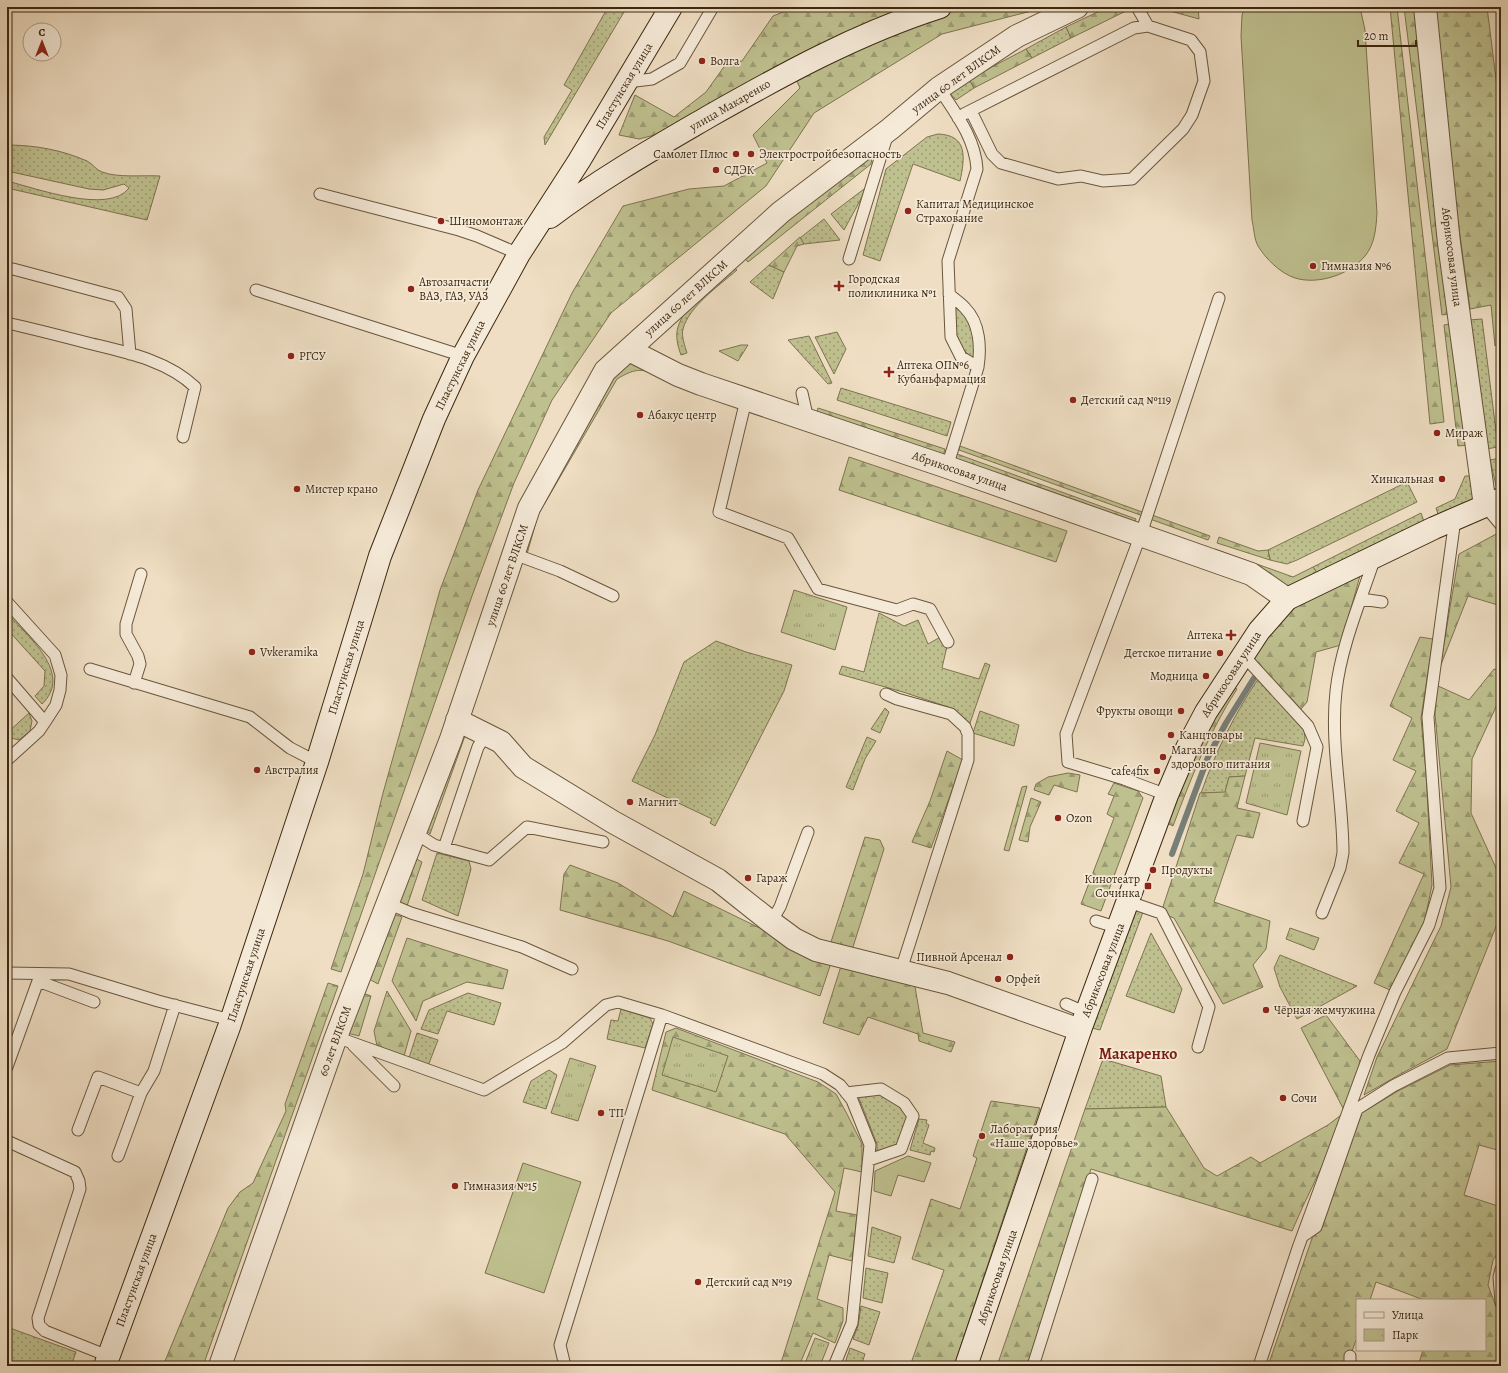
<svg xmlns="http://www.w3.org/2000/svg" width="1508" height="1373" font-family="Alegreya,serif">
  <defs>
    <pattern id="grass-dots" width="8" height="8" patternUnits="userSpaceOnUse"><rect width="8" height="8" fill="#bfc08f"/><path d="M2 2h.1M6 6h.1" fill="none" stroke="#9c9c73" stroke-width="1.8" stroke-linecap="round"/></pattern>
    <pattern id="forest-firs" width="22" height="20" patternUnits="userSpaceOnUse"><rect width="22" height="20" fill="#bfc08f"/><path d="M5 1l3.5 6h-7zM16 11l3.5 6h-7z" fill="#9c9c73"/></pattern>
    <pattern id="park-tufts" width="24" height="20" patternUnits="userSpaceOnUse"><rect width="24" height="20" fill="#bfc08f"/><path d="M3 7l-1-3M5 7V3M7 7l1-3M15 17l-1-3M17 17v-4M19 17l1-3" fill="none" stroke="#9c9c73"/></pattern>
  </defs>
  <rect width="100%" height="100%" fill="#efdec3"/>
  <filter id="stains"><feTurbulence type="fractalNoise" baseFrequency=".005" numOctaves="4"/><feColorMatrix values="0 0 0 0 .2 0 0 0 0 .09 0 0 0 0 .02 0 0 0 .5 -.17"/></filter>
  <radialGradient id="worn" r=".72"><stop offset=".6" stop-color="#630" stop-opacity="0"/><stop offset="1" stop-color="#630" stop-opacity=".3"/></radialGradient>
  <path fill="url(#grass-dots)" stroke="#7e7450" d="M 608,7 L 627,7 L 545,145 L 544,137 L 572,90 L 564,85 Z
    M 1066,27 L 1071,38 L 1032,58 L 1026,49 Z
    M 969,79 L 974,88 L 956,100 L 946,89 Z
    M 938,134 C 968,135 965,158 960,181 L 913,164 L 880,261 L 863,255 L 886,169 L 927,137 Z
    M 7,145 C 35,145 62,150 87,161 C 93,164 96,170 102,172 C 118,178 142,175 160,176 L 147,220 L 7,188 L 7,181 C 35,188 109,215 129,188 L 124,184 L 103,190 L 89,189 L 7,171 Z
    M 868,186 L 844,230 L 831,214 Z
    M 824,219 L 840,240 L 804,244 L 800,238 Z
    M 730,264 L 737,270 C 720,285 689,306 683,329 C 681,336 685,346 687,353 L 681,355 C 678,347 675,336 678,327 C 686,302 712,283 730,264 Z
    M 769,265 L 784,272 L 773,299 L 750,282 Z
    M 952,304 L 963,311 L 973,333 L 975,359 C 954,348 954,325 952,304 Z
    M 1482,319 L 1498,447 L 1486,449 L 1469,320 Z
    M 837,332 L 846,349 L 834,374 L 815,337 Z
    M 809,336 L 832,383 L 828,384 L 788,340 Z
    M 841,388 L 951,422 L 947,436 L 837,400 Z
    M 1501,458 L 1501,489 L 1497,490 L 1490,460 Z
    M 1465,476 L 1475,476 L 1473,502 L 1439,517 L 1436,508 L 1455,499 Z
    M 1407,482 L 1417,502 L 1297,560 L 1287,564 L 1270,560 L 1268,550 Z
    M 1421,513 L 1426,527 L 1320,577 L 1313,567 Z
    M 7,613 C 27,636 74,673 42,704 L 35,696 L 44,686 L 45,671 L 7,629 Z
    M 879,613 L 904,626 L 918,620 L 928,644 L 944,635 L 948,642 L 942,668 L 979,679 L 985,663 L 990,665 L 969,726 L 954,709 L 903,692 L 839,674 L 842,666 L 864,672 Z
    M 716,641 L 746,652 L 792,665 L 784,691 L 715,826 L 710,823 L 712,819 L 632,781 L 655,735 L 684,662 Z
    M 1258,679 L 1304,728 L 1305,739 L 1303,746 L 1255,738 L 1245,776 L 1229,777 L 1225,793 L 1201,793 C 1215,753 1234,715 1258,679 Z
    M 885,708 L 889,712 L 880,733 L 871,729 Z
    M 980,711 L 1019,725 L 1014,746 L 973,733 Z
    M 29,713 L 32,721 L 30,731 L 19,740 L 7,737 L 7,733 Z
    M 460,731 L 466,733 L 430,834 L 424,827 Z
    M 867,737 L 876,741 L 865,759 L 853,790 L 846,787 Z
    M 437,853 L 469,861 L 471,869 L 458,916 L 422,900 Z
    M 1131,908 L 1143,912 L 1100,1030 L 1088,1027 Z
    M 1151,933 L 1182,989 L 1174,1013 L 1126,996 Z
    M 1280,955 L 1357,986 L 1297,1019 L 1280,987 L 1274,968 Z
    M 468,993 L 501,1003 L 494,1025 L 447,1011 L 438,1034 L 421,1029 L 429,1010 Z
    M 621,1009 L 650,1018 L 653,1024 L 645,1048 L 607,1039 L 611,1020 L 618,1021 Z
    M 417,1033 L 438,1040 L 428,1066 L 408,1061 Z
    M 1103,1059 L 1161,1076 L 1166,1107 L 1085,1109 Z
    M 549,1070 L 557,1075 L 546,1109 L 523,1102 L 531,1081 Z
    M 879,1093 L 901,1107 L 907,1117 L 899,1145 L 877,1153 L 877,1144 L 858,1096 Z
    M 919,1119 L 927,1120 L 926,1123 L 929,1125 L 923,1143 L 935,1148 L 934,1152 L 931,1151 L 930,1155 L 910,1150 Z
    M 872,1227 L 901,1237 L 894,1263 L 868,1256 Z
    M 866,1268 L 888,1273 L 882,1303 L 863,1298 Z
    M 861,1306 L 880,1312 L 869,1345 L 853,1339 L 858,1326 Z
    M 7,1327 L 76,1352 L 71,1366 L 7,1366 Z
    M 850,1348 L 865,1354 L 861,1366 L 844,1366 Z"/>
  <path fill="url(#forest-firs)" stroke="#7e7450" d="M 796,7 L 1047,7 L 942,34 L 814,113 L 766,186 L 611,313 L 552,400 L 514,483 L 472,596 L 341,972 L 331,969 L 363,874 L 383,793 L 440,590 L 478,490 L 572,293 L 623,206 L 689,189 L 724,186 L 767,163 L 753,135 L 800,88 L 788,62 L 666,132 L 639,139 L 619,135 L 635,95 L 674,117 L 706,92 L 726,64 L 742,61 L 773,16 Z
    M 1108,7 L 1124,7 L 1126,11 L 1071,38 L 1066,27 Z
    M 1161,7 L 1198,7 L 1199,19 L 1159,8 Z
    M 1390,7 L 1397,7 L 1444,422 L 1430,424 Z
    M 1404,7 L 1421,7 L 1455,313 L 1442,315 Z
    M 1436,7 L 1487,7 L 1501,119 L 1501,340 L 1495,346 L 1491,305 L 1470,309 L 1450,162 Z
    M 1026,49 L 1032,58 L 974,88 L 969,79 Z
    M 873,152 L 871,164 L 748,262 L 742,255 Z
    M 800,237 L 804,244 L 797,246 L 784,272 L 769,265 Z
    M 1455,323 L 1470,445 L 1458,446 L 1444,325 Z
    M 741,345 L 748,345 L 738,361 L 719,351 Z
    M 636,357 L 664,376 C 642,369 637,367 617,379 L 538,515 L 527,554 L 520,551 L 534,509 L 603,386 Z
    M 818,408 L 945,449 L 942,460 L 816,415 Z
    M 960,446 L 1145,513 L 1143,516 L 959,450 Z
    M 957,454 L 1136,519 L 1133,526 L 954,465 Z
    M 849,457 L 1067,531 L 1056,562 L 839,490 Z
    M 1152,515 L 1210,536 L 1208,540 L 1150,519 Z
    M 1500,532 L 1501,533 L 1501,606 L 1468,596 L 1440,667 L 1459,554 Z
    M 1219,537 L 1258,551 L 1268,550 L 1270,560 L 1217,543 Z
    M 1215,549 L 1293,577 L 1313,567 L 1320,577 L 1286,591 L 1213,556 Z
    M 1361,572 L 1341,645 L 1316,652 L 1307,702 L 1301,709 L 1251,656 L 1293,606 Z
    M 1420,637 L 1433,639 L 1421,718 L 1426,773 L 1432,885 L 1424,924 L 1390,990 L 1374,983 L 1424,874 L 1399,863 L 1419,823 L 1396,811 L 1416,771 L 1393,760 L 1412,718 L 1390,706 Z
    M 1494,669 L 1501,671 L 1501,696 L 1472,759 L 1471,813 L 1501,879 L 1501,908 L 1499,919 L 1447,1049 L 1397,1076 L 1364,1095 L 1377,1057 L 1441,926 L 1451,887 L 1435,714 L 1436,685 L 1469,700 Z
    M 1229,685 L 1237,689 C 1209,732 1191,778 1173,826 L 1165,822 L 1191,752 Z
    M 947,751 L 963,760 L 931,848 L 912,842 L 930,801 Z
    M 1068,773 L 1080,775 L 1077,792 L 1054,785 L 1049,795 L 1034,790 L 1036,784 L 1048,777 Z
    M 1245,776 L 1237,808 L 1260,813 L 1253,838 L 1237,835 L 1236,837 L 1214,902 L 1270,921 L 1266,949 L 1253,965 L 1263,987 L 1223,1004 L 1174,918 L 1161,913 L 1200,793 L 1225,792 L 1229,777 Z
    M 1114,783 L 1138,791 L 1143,798 L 1101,911 L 1081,904 L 1114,818 L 1107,814 L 1114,796 L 1108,794 Z
    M 1027,786 L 1009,851 L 1004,850 L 1022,787 Z
    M 1031,798 L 1041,802 L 1030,827 L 1028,842 L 1019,840 Z
    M 865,837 L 880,840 L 884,849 L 852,950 L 830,945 Z
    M 413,857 L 422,862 L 407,906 L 399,903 Z
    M 570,865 L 618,883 L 673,917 L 684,891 L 831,963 L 820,996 L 668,941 L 560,910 L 564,874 Z
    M 393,914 L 402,917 L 378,984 L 369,979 Z
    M 407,938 L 508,970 L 503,989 L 467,982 L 423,1001 L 416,1021 L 392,981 Z
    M 842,963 L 914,981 L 923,1033 L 955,1042 L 951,1052 L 919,1041 L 918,1034 L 868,1017 L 859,1035 L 823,1023 Z
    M 328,983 L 338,986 L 203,1366 L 163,1366 L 228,1208 L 240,1192 L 253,1183 L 286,1111 L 285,1104 Z
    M 387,991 L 411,1031 L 404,1056 L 377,1046 L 374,1031 Z
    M 360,992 L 371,996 L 359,1036 L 347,1033 Z
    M 1326,1015 L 1360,1061 C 1354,1085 1348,1109 1338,1131 C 1324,1165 1306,1197 1292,1231 L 1091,1169 L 1027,1366 L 997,1366 L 1085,1109 L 1166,1107 L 1204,1168 L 1217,1176 L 1251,1157 L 1260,1163 L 1328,1125 L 1345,1112 L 1301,1028 Z
    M 676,1028 L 818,1082 L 836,1094 L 847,1114 L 862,1144 L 862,1172 L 844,1168 L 836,1211 L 857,1215 L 852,1261 L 829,1255 L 817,1299 L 843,1308 L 843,1321 L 835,1343 L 813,1333 L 799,1366 L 780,1366 L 835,1192 L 785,1134 L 652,1090 L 666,1032 Z
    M 1501,1061 L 1501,1151 L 1479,1145 L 1464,1195 L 1501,1207 L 1501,1249 L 1493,1260 L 1488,1285 L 1501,1320 L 1501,1362 L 1499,1366 L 1418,1366 L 1423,1350 L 1485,1350 L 1485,1300 L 1424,1300 L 1376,1282 L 1370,1300 L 1357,1300 L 1357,1337 L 1347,1366 L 1268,1366 L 1327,1195 L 1360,1114 L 1398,1091 L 1450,1065 Z
    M 991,1101 L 1040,1108 L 954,1366 L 910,1366 L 944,1270 L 912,1259 L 931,1199 L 960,1209 L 977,1158 L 973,1156 Z"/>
  <path fill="url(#park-tufts)" stroke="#7e7450" d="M 794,590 L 847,607 L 835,650 L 781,632 Z
    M 1260,743 L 1301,751 L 1287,815 L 1246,803 Z
    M 1290,928 L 1319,938 L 1314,950 L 1286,939 Z
    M 673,1037 L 728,1056 L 716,1092 L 662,1075 Z
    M 570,1058 L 596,1066 L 578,1121 L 551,1113 Z
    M 815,1338 L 829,1343 L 820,1366 L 804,1366 Z"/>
  <path fill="#bfc08f" stroke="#7e7450" d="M 1245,7 L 1360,7 L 1365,30 L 1377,213 C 1376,228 1375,244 1365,256 C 1349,275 1318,285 1295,278 C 1280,273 1266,259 1258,246 C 1254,239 1254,228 1252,220 L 1241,36 L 1242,15 Z
    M 908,1156 L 931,1163 L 924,1182 L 898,1175 L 891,1196 L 874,1191 L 875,1171 Z
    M 523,1163 L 581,1182 L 544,1293 L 485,1273 Z"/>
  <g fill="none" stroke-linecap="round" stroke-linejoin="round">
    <path stroke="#777f78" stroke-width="6" d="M 1172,854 L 1208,757 L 1226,723 L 1254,678"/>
    <g stroke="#69563d" stroke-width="13">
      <path id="lane" d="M 1137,7 L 1148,26
        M 627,82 L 652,79 L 680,63 L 713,7
        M 939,88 C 956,114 975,138 977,169 L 948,261 L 951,337 L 961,357 L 978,367 L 947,467
        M 958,118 L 964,114 L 1134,28 L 1148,26 L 1191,40 L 1200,52 L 1204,81 L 1192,115 L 1183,129 L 1132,179 L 1103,181 L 1081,176 L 1058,179 L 1001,163 L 992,154 L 971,111
        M 320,194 L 459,230 L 477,236 L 519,254
        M 849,259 L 888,133
        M 13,269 L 118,297 L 126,309 L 130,354
        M 256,290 L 463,356
        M 949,294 C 954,299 961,303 965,308 C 980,323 981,348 978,367
        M 7,323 C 34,329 61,336 88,343 C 125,352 167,360 195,387 L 183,437
        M 802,393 L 808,420
        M 746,400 L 719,512 L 788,538 L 818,589 L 897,610 L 913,604 L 930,609 L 948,642
        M 1485,506 L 1501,525
        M 514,554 L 560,571 L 613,596
        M 1361,599 L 1382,602
        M 7,602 L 55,655 L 61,675 L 60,690 L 56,705 L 45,722 L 39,731 L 7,760
        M 1243,655 L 1308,726 L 1317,747 L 1303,821
        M 90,669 L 250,717 L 290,748 L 317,762
        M 7,678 L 45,722
        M 134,683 L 140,664 L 138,656 L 126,634 L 126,624 L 141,574
        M 886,694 L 897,699 L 951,714 L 965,727 L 968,734 L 968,760 L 901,970
        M 1167,795 L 1124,779 L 1068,762 L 1066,734 L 1141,534 L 1219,298
        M 415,833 L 434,845 L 489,860 L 527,827 L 603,842
        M 444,848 L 478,747 L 486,734
        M 1129,902 L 1161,913 L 1209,1007 L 1198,1047
        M 387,903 L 411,913 L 522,947 L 572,969
        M 1322,913 L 1340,868 L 1343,853 C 1343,799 1330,745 1336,691 C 1341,646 1361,600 1375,557
        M 1096,921 L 1119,928
        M 771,922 L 780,907 L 808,832
        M 7,973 L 69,974 L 158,1001 L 231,1020
        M 1066,1004 L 1087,1013
        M 336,1037 L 484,1090 L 562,1043 L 606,1005 L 618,1002 L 662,1015 L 823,1074 L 840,1085 L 852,1100 L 870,1145 L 852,1323 L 834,1366
        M 353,1045 L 394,1086
        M 7,1067 L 38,981 L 94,1002
        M 846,1093 L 881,1089 L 904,1103 L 913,1116 L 901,1149 L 869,1160
        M 78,1130 L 98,1077 L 141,1093
        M 7,1141 L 75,1172 L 79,1181 L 80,1189 L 38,1318 L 39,1325 L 45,1331 L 108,1356
        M 118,1156 L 141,1093 L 154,1071 L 175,1005
        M 1303,1236 L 1316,1227 L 1357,1109 L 1393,1086 L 1448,1058 L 1501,1053
        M 1501,1269 L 1499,1277 L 1501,1302
        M 565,1366 L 560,1345 L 662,1015
        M 1033,1366 L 1092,1179
        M 1259,1366 L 1298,1248 L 1369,1055 L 1395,992 L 1429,925 L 1440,888 L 1428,717 L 1455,519
        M 1350,1366 L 1350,1356"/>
    </g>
    <g stroke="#69563d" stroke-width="24">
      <path id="street" d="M 1425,7 L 1449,243 L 1485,506
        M 629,350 L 678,375 L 701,384 L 947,467 L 1251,574 L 1287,599
        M 457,720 L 501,742 L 523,767 L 613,822 L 718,880 L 771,922 L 794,939 L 816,950 L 948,983 L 1080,1030
        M 220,1366 L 336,1037 L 451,739 L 529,508 L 605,371 L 781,212 L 890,129 L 939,88 L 1017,36 L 1077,7"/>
    </g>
    <g stroke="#3c2810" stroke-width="24">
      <path id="secondary" d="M 550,217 C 600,179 653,149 708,117 C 782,75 858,33 940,7
        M 105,1366 L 229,1027 L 317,762 L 380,556 L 434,419 L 463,356 L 519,254 L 579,161 L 671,7
        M 966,1366 L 1080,1030 L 1167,795 L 1187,748 L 1206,712 L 1259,631 L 1287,599 L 1434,528 L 1501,499"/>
    </g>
    <use href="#lane" stroke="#f5ead8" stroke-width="11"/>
    <use href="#street" stroke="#f5ead8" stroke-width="22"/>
    <use href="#secondary" stroke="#f5ead8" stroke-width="22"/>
  </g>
  <g fill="#8f2418" stroke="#f5ead8" stroke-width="1.5">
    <circle cx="702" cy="61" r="4"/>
    <circle cx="736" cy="154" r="4"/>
    <circle cx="751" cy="154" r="4"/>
    <circle cx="716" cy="170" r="4"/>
    <circle cx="908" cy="211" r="4"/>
    <circle cx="441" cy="221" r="4"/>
    <circle cx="1313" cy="266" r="4"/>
    <path d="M837 280h4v4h4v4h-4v4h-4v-4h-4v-4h4z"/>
    <circle cx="411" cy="289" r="4"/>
    <circle cx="291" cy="356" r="4"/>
    <path d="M887 366h4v4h4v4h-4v4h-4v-4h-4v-4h4z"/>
    <circle cx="1073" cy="400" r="4"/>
    <circle cx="640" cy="415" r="4"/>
    <circle cx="1437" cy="433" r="4"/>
    <circle cx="1442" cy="479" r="4"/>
    <circle cx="297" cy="489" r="4"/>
    <path d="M1229 629h4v4h4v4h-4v4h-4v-4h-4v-4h4z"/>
    <circle cx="252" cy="652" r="4"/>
    <circle cx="1220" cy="653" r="4"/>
    <circle cx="1206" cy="676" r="4"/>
    <circle cx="1181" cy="711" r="4"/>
    <circle cx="1171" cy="735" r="4"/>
    <circle cx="1163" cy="757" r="4"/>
    <circle cx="257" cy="770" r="4"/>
    <circle cx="1157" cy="771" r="4"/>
    <circle cx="630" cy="802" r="4"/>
    <circle cx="1058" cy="818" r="4"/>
    <circle cx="1153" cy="870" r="4"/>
    <circle cx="748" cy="878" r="4"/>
    <rect x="1144" y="882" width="8" height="8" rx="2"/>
    <circle cx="1010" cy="957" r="4"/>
    <circle cx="998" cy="979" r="4"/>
    <circle cx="1266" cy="1010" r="4"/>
    <circle cx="1283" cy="1098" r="4"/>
    <circle cx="601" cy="1113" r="4"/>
    <circle cx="982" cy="1136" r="4"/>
    <circle cx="455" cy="1186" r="4"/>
    <circle cx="698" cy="1282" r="4"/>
  </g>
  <g text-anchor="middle" stroke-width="3.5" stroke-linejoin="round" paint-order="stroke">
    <g font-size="12" fill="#3c2810" stroke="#f5ead8" text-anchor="start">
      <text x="710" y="65">Волга</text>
      <text x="728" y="158" text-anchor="end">Самолет Плюс</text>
      <text x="759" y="158">Электростройбезопасность</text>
      <text x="724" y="174">СДЭК</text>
      <text x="916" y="208">Капитал Медицинское<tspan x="916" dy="14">Страхование</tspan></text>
      <text x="449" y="225">Шиномонтаж</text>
      <text x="1321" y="270">Гимназия №6</text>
      <text x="848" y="283">Городская<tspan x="848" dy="14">поликлиника №1</tspan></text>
      <text x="419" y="286">Автозапчасти<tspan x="419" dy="14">ВАЗ, ГАЗ, УАЗ</tspan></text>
      <text x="299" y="360">РГСУ</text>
      <text x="897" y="369">Аптека ОП№6<tspan x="897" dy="14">Кубаньфармация</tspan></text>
      <text x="1081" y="404">Детский сад №119</text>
      <text x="648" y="419">Абакус центр</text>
      <text x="1445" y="437">Мираж</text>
      <text x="1434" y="483" text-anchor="end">Хинкальная</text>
      <text x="305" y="493">Мистер крано</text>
      <text x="1223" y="639" text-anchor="end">Аптека</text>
      <text x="260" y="656">Vvkeramika</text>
      <text x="1212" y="657" text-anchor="end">Детское питание</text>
      <text x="1198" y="680" text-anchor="end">Модница</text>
      <text x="1173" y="715" text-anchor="end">Фрукты овощи</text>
      <text x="1179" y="739">Канцтовары</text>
      <text x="1171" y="754">Магазин<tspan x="1171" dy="14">здорового питания</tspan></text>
      <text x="265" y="774">Австралия</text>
      <text x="1149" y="775" text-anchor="end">cafe4fix</text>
      <text x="638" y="806">Магнит</text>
      <text x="1066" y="822">Ozon</text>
      <text x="1161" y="874">Продукты</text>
      <text x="756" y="882">Гараж</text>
      <text x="1140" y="883" text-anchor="end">Кинотеатр<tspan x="1140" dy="14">Сочинка</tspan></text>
      <text x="1002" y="961" text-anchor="end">Пивной Арсенал</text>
      <text x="1006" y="983">Орфей</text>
      <text x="1274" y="1014">Чёрная жемчужина</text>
      <text x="1291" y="1102">Сочи</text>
      <text x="609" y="1117">ТП</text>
      <text x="990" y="1133">Лаборатория<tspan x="990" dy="14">«Наше здоровье»</tspan></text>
      <text x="463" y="1190">Гимназия №15</text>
      <text x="706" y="1286">Детский сад №19</text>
    </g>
    <g font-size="12" fill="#3c2810" stroke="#f5ead8">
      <text transform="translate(956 79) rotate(-36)" y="4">улица 60 лет ВЛКСМ</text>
      <text transform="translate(624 86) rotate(-59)" y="4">Пластунская улица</text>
      <text transform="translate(730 105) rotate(-30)" y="4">улица Макаренко</text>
      <text transform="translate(1452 257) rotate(83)" y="4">Абрикосовая улица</text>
      <text transform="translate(686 298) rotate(-42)" y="4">улица 60 лет ВЛКСМ</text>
      <text transform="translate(460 365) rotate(-64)" y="4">Пластунская улица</text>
      <text transform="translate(960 471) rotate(19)" y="4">Абрикосовая улица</text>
      <text transform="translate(507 575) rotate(-71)" y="4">улица 60 лет ВЛКСМ</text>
      <text transform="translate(346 667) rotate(-73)" y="4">Пластунская улица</text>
      <text transform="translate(1231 674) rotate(-57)" y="4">Абрикосовая улица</text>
      <text transform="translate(1103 970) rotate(-69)" y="4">Абрикосовая улица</text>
      <text transform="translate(246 975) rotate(-72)" y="4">Пластунская улица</text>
      <text transform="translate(335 1041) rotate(-70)" y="4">60 лет ВЛКСМ</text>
      <text transform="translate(997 1277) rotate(-71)" y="4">Абрикосовая улица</text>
      <text transform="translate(136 1280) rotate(-70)" y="4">Пластунская улица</text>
    </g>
    <g font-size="16" font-weight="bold" fill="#7a1f14" stroke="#f5ead8">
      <text x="1138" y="1059">Макаренко</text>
    </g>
  </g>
  <rect width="1508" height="1373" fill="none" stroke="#efdec3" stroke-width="24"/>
  <rect x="8" y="8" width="1492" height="1357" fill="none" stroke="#3c2810" stroke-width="2"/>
  <rect x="12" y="12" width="1484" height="1349" fill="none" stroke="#3c2810"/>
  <rect x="1356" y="1299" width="130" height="52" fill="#f5ead8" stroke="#ab9c88"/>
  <rect x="1364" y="1312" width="20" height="6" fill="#f5ead8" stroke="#ab9c88"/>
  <text x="1392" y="1319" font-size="12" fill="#3c2810">Улица</text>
  <rect x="1364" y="1329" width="20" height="12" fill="url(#park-tufts)" stroke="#ab9c88"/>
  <text x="1392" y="1339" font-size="12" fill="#3c2810">Парк</text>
  <g transform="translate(42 42)"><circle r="19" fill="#f5ead8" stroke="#ab9c88"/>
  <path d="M0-3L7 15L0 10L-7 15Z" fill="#8f2418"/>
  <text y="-6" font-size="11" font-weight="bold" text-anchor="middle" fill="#3c2810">С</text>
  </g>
  <path d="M1358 40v6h58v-6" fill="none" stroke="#3c2810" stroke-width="2"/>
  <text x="1364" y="40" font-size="12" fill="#3c2810" stroke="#f5ead8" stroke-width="3" paint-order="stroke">20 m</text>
  <rect width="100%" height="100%" filter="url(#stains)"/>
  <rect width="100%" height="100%" fill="url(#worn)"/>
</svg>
